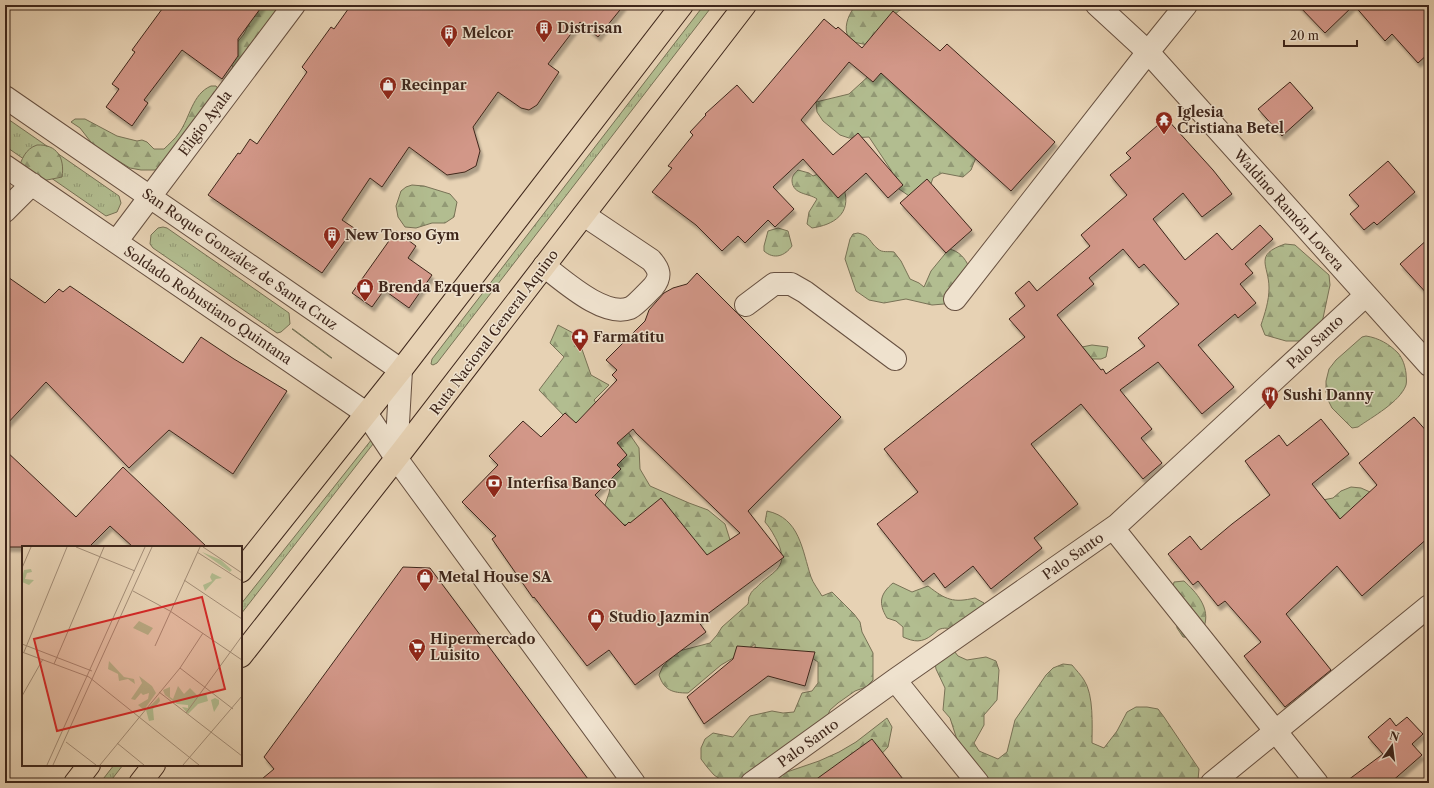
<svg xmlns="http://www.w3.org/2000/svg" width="1434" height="788" font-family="'Libre Caslon Text',serif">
  <defs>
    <pattern id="grass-tufts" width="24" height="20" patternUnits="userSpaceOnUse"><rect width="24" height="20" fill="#b2bd90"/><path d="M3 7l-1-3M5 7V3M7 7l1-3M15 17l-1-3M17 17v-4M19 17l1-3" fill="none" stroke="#929975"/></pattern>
    <pattern id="forest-firs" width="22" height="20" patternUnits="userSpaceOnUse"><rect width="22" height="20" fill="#b2bd90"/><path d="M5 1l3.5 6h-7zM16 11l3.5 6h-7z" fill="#929975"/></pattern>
    <filter id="shadow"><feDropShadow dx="2.5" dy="4.5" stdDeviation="1" flood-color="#0004"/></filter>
  </defs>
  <rect width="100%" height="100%" fill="#e7d2b4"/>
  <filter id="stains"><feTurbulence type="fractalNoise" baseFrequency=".005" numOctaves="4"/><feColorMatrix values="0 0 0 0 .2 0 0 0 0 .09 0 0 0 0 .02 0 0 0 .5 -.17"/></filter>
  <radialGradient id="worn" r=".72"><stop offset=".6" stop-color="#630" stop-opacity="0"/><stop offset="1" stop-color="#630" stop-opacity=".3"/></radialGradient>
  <path fill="url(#grass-tufts)" stroke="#787256" d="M 704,5 L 713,5 L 437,363 L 433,365 L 431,364 L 432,359 Z
    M 5,117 L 119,196 L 121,203 L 117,212 L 106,216 L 5,146 Z
    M 163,227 L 167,228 L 289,313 L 290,324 L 281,332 L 277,333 L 153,248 L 150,244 L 151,235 L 158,228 Z
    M 292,329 L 293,329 L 332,358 L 331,358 Z
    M 372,439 L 374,442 L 373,444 L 241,614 L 241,604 Z
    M 114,765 L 123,765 L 109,783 L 100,783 Z"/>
  <path fill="url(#forest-firs)" stroke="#787256" d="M 255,5 L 296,5 L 235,70 L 229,61 L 235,45 L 244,34 L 249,24 Z
    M 856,5 L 934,5 C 921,12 910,6 900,10 C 894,13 878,39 873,46 L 853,42 C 851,40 849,36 847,34 C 844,24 850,12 856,5 Z
    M 881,69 L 979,150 L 971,170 L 963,177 L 942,173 L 933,178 L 926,197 L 915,200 L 899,189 L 891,170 L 869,137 L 849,138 L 840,135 L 823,121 L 817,112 L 816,102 L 849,94 L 872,73 Z
    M 211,86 L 216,86 L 220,91 L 163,170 L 141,170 L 130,168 L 94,146 L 80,128 L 71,122 L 75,119 L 85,119 L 117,136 L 137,141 L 142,140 L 147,142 L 154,149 L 164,149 C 169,144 175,139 179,133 C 190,118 192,94 211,86 Z
    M 37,145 C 57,144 65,158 62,177 L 32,183 L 18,170 C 22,159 25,149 37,145 Z
    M 798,170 L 809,173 L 813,176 L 818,174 L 844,189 C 852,214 833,225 812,228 L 807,224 L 809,212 L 817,199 C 809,193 793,195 792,181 C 792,176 794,174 798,170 Z
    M 412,185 L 424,186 L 450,194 L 457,202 L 454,217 L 445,223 L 432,223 L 416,228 L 405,227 L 398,217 L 396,206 L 401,191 L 406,187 Z
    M 778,228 L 788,231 L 792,246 C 785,256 774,260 764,251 L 764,246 L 768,231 Z
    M 858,233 C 871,236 869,242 878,249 C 882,253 889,251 894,252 L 901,261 L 910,279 L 919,283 L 924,287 L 931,271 L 949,249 C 959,251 965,258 969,267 L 954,299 L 944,304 L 932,305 L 906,299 L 884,303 L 869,300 L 856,291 L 845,259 L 850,239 L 853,234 Z
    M 1285,244 L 1295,245 L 1329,275 L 1330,285 L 1322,323 L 1308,339 L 1298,341 L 1286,341 L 1265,335 L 1261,325 C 1265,313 1269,301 1269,288 C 1269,265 1253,255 1285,244 Z
    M 558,325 L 577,335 L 591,375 L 609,385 L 594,400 L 612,427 L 628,432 L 639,448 L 640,469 L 650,486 L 689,503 L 708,510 L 725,524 L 731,543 L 700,561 L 636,525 L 617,524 L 603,511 L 609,493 L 613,473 L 567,419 L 539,390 L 564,357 L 550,343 Z
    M 1366,336 C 1379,338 1389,344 1398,353 C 1403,359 1405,366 1406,373 C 1406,377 1407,381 1406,385 C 1400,402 1372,417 1358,427 L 1352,428 L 1332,408 L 1329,402 L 1326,392 L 1326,381 L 1329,369 L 1336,360 L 1362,337 Z
    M 1092,345 L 1108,347 L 1106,357 L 1101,359 L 1091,359 L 1082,347 Z
    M 1351,487 L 1361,488 L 1370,492 L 1336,525 L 1323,500 L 1333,498 L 1341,491 Z
    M 767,511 C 800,518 802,550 811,577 C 813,583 818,589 822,596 L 832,592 L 854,614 L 860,622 L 862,632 L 873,653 L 873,680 L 866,687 L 855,691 L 838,703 L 830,710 L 822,729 L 755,783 L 726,783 L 714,775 L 707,767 L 701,759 L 701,748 L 705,739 L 713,733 L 733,737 L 750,716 L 772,711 L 783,713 L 794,712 L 802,693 L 812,691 L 818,683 L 818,662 L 809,656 L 755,654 L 755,644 L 747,650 L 721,665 L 688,693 C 672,693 664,690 659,675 L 663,666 L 679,651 L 710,643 L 717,635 L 722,627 L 748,604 C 749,601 748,597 750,595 C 751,592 754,589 756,588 C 770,572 790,570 778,543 C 774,535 771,529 765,522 Z
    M 1184,581 C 1196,592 1211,608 1204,627 C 1203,629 1203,631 1202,633 C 1200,635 1196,637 1194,638 L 1183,637 L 1177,628 L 1176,617 L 1170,602 L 1174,582 Z
    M 893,583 L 912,592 L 928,586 C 946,600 953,603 975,598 L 984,603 L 981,612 L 959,630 C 953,629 946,627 940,629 C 937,630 935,633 932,635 C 922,643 914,642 903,637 L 903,627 L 896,621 L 887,618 C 878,603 880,594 893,583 Z
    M 951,647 L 958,656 L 967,660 L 986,657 L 996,661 L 999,670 L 997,700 L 984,715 L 984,725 L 974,743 L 979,751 L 998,759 L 1007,752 L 1015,720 L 1046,675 L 1053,668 L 1063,664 L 1072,665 C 1076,670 1081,675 1084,680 C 1094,695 1092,726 1092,743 L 1104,748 L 1117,731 L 1127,712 L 1136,707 L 1147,707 L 1158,709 L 1164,717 L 1199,769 L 1198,780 L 1195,783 L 991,783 L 979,770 L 963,758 L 950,718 L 943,710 L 945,688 L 936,669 L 933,649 Z
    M 887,718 L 892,727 L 888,747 L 874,762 L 840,783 L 771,783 L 781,774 L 819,761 L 839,752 L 856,742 Z
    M 1250,779 L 1260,779 L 1272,783 L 1247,783 Z"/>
  <path fill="#d29788" stroke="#3e261b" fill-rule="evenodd" filter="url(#shadow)" d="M 165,5 L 263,5 L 238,39 L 238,56 L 222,79 L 182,50 L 144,100 L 148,103 L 132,126 L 106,107 L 119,89 L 112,84 L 135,52 L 132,50 Z
    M 351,5 L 624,5 L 598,37 L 580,22 L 548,64 L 559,72 L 537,105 L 529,110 L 521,108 L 498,92 L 473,127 L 480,151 L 476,166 L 465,172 L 447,175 L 409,147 L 382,187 L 370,178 L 342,220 L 354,228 L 322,273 L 208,195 L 238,153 L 240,154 L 250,139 L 257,144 L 307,72 L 302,67 L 331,27 L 334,29 Z
    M 1298,5 L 1354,5 L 1325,33 Z
    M 1354,5 L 1429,5 L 1429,53 L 1418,63 L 1392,34 L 1385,41 Z
    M 893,11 L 940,51 L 947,44 L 1055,142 L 1011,191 L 881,73 L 873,82 L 849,62 L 801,120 L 833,155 L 858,133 L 903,185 L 888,198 L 866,173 L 838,198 L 803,159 L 773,187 L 794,209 L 775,227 L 768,220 L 745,243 L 738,236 L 722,251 L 696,225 L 652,192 L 672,168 L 668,166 L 693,135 L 690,132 L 706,115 L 705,114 L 737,85 L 753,103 L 824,19 L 836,29 L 838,27 L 862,48 Z
    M 1290,82 L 1313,108 L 1282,136 L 1258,109 Z
    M 1166,118 L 1213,170 L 1232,194 L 1202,217 L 1183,193 L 1153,219 L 1185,260 L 1217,233 L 1232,250 L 1260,225 L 1273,239 L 1245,264 L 1253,273 L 1240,284 L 1256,303 L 1238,318 L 1235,314 L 1198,345 L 1234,387 L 1202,414 L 1158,362 L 1120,390 L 1152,429 L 1141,438 L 1162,463 L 1143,479 L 1081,404 L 1031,444 L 1078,504 L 1034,538 L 1042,548 L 991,589 L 973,566 L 945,588 L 934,573 L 923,582 L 877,524 L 918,492 L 884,449 L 1025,337 L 1009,319 L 1025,306 L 1015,293 L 1029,281 L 1037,291 L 1090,246 L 1081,235 L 1127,195 L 1110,175 L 1131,158 L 1126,153 ZM 1123,249 L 1139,268 L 1144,264 L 1179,304 L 1138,338 L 1145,346 L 1106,374 L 1103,369 L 1101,370 L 1057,315 L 1094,284 L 1089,278 Z
    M 1388,161 L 1415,192 L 1377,225 L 1374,222 L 1364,230 L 1350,214 L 1359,206 L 1349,195 Z
    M 927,179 L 972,230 L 946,253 L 900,203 Z
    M 396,231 L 416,246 L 408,258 L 432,275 L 409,308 L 384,290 L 372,307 L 352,293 Z
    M 1429,238 L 1429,296 L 1400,264 Z
    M 697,273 L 841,417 L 748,511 L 784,557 L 698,621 L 706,632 L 635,685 L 609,650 L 587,666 L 534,597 L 533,598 L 492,539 L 496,536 L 462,502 L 498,465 L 489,456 L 523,421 L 541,437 L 565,413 L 576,423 L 617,380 L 612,375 L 617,370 L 606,360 L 645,321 L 649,310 L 664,293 L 673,288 L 687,284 ZM 633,429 L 636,433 L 740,533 L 707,555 L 661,498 L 630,523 L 629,522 L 625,526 L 595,495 L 621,469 L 617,465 L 627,455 L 617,443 Z
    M 5,275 L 45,303 L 59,289 L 63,292 L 70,286 L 183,363 L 201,337 L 234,359 L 287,391 L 233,474 L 169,430 L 129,468 L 46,382 L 5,426 Z
    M 1414,417 L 1429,434 L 1429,537 L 1362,596 L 1337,566 L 1286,614 L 1331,670 L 1285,707 L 1244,656 L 1261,642 L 1225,601 L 1218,606 L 1198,581 L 1193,585 L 1168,554 L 1190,536 L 1201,550 L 1232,524 L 1270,495 L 1245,461 L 1279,435 L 1287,446 L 1321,419 L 1349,454 L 1312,484 L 1340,519 L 1377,485 L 1359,463 Z
    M 5,450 L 76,517 L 123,467 L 207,547 L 133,547 L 110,526 L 89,547 L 5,547 Z
    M 403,567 L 430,568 L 591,783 L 257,783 L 274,769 L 264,757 Z
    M 737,646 L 815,652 L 805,686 L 768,676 L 704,724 L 687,697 L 733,659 Z
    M 1407,717 L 1423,734 L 1412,744 L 1422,755 L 1390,783 L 1344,783 L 1383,754 L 1368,737 L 1390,718 L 1396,726 Z
    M 872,739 L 906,783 L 811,783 Z"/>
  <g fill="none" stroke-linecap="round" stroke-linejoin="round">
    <g stroke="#685141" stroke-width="24">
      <path id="minor" d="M 1097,5 L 1148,52 L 1429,365
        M 5,97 L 401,370 L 396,458
        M 5,166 L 366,413 L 396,458 L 634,783
        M 5,211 L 32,184
        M 116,242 L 294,5
        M 544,266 C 564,281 604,318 630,308 C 635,306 649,291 653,287 C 662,276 659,269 651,260 L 584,215
        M 955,299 L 1148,52 L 1186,5
        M 746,305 L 774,284 L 791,284 L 805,292 L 895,359
        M 1113,528 L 1317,783
        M 895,680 L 978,783
        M 752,783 L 895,680 L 1117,525 L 1366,295
        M 1212,783 L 1429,606"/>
    </g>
    <g stroke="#3e261b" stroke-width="24">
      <path id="highway" d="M 241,571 L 401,370 L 682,5
        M 241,656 L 402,451 L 745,5
        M 75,783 L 89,765
        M 140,783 L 154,765"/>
    </g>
    <use href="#minor" stroke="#efe2ce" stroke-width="22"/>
    <use href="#highway" stroke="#e7d2b4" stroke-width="22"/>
  </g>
  <defs>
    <g id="building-pin" transform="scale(0.9)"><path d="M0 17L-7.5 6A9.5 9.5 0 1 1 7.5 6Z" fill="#8f2418" stroke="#efe2ce"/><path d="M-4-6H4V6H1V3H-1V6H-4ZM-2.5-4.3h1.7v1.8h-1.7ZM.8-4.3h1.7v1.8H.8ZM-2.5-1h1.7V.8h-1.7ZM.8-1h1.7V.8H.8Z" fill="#fff"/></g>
    <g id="shop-pin" transform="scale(0.9)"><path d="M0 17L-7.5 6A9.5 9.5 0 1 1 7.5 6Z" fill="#8f2418" stroke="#efe2ce"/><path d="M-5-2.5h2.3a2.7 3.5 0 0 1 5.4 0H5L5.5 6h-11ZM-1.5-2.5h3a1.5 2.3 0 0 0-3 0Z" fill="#fff"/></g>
    <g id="temple-pin" transform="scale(0.9)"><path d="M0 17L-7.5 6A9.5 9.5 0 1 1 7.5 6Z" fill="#8f2418" stroke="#efe2ce"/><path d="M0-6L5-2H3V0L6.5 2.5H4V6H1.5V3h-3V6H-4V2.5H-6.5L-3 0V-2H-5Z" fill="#fff"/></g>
    <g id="pharmacy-pin" transform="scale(0.9)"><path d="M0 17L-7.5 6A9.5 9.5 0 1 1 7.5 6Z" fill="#8f2418" stroke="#efe2ce"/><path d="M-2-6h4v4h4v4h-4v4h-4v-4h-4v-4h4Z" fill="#fff"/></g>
    <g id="restaurant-pin" transform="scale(0.9)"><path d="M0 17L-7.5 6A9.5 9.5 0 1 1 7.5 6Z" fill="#8f2418" stroke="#efe2ce"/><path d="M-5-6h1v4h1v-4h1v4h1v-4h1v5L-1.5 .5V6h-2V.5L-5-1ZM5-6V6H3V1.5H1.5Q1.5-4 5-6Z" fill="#fff"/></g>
    <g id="bank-pin" transform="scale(0.9)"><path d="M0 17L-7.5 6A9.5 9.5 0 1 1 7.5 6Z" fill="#8f2418" stroke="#efe2ce"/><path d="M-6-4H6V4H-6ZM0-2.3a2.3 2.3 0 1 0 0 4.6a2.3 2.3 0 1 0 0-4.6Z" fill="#fff"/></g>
    <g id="supermarket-pin" transform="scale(0.9)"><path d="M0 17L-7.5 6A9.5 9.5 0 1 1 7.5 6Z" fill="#8f2418" stroke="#efe2ce"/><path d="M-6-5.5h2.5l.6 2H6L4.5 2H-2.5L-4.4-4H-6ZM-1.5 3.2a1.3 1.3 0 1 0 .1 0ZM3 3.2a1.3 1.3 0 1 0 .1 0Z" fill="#fff"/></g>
  </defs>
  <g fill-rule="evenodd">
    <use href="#building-pin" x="544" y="28"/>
    <use href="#building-pin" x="449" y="33"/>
    <use href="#shop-pin" x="388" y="85"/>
    <use href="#temple-pin" x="1164" y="120"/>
    <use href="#building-pin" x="332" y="235"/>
    <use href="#shop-pin" x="365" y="287"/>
    <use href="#pharmacy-pin" x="580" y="337"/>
    <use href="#restaurant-pin" x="1270" y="395"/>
    <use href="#bank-pin" x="494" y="483"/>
    <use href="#shop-pin" x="425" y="577"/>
    <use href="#shop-pin" x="596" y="617"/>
    <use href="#supermarket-pin" x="417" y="647"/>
  </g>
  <g text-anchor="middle" stroke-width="3" stroke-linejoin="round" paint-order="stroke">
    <g font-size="14" font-weight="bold" fill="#3e261b" stroke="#efe2ce" text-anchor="start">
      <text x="557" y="33">Distrisan</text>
      <text x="462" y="38">Melcor</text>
      <text x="401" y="90">Recinpar</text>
      <text x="1177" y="117">Iglesia<tspan x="1177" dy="16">Cristiana Betel</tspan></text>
      <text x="345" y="240">New Torso Gym</text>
      <text x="378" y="292">Brenda Ezquersa</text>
      <text x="593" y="342">Farmatitu</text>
      <text x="1283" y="400">Sushi Danny</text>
      <text x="507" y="488">Interfisa Banco</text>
      <text x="438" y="582">Metal House SA</text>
      <text x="609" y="622">Studio Jazmin</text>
      <text x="430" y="644">Hipermercado<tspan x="430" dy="16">Luisito</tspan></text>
    </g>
    <g font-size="14" fill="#3e261b" stroke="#efe2ce">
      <text transform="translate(205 123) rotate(-53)" y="5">Eligio Ayala</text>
      <text transform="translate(1289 210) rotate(48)" y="5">Waldino Ramón Lovera</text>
      <text transform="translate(240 259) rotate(35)" y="5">San Roque González de Santa Cruz</text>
      <text transform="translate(208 305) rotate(34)" y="5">Soldado Robustiano Quintana</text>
      <text transform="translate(494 332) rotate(-53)" y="5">Ruta Nacional General Aquino</text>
      <text transform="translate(1315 342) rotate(-43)" y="5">Palo Santo</text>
      <text transform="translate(1073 556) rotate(-35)" y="5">Palo Santo</text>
      <text transform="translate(808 743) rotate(-36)" y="5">Palo Santo</text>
    </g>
  </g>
  <g transform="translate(22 546)">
    <rect width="220" height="220" fill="#e7d2b4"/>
    <path d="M 180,6 L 199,14 L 210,24 L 208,26 ZM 9,23 L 10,26 L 5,27 L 3,33 L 12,34 L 7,39 L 0,36 L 0,32 L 2,24 ZM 190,27 L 200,32 L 194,33 L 183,45 L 181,39 L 190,35 L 188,31 ZM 117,75 L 131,82 L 126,89 L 111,82 ZM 87,115 L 102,131 L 112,133 L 113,138 L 106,133 L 97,135 L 96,128 L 86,123 ZM 117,130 L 130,140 L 134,147 L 122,164 L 116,159 L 126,153 L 127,147 L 121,149 L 119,147 L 113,154 L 109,153 L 120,137 ZM 156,140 L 162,148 L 168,142 L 175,149 L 184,147 L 186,155 L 176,158 L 166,168 L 160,161 L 166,162 L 166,159 L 155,158 L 143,149 L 141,144 L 148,141 L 148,151 L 151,153 ZM 137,151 L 138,155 L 131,163 L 132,174 L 127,175 L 124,164 ZM 193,152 L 197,154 L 197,158 L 192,166 L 189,154 Z" fill="#b2bd90"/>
    <path fill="none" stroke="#a38d77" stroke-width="1" d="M 54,1 L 113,25M 181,1 L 220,27M 175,6 L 220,35M 0,22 L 9,1M 162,34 L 220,73M 111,45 L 148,65 L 220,114M 0,98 L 70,125M 133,100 L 178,1M 0,106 L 67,131 L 177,219M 2,106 L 45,1M 32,118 L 82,1M 158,122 L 211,163M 137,146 L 220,210M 0,150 L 21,113M 164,167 L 220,90M 44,196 L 74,219M 95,197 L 122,219M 25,219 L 123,1M 31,219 L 130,1M 78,219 L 158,122 L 181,87M 161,219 L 220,150"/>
    <path fill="#d62828" fill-opacity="0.15" stroke="#d62828" stroke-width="2" d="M 180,51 L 203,143 L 35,185 L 12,93 Z"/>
    <rect width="220" height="220" fill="none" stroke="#3e261b" stroke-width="2"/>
  </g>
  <rect width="1434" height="788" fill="none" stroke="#e7d2b4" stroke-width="20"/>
  <rect x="6" y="6" width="1422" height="776" fill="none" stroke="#3e261b" stroke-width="2"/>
  <rect x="10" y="10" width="1414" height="768" fill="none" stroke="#3e261b"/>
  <g transform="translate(1392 746) rotate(14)" stroke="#efe2ce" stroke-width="3" paint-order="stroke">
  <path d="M0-3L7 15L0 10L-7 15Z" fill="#3e261b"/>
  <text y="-6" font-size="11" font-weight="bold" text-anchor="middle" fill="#3e261b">N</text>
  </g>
  <path d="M1284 40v6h73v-6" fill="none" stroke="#3e261b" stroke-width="2"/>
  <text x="1290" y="40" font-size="12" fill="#3e261b" stroke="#efe2ce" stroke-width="3" paint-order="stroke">20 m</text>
  <rect width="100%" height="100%" filter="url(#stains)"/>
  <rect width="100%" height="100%" fill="url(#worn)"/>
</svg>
